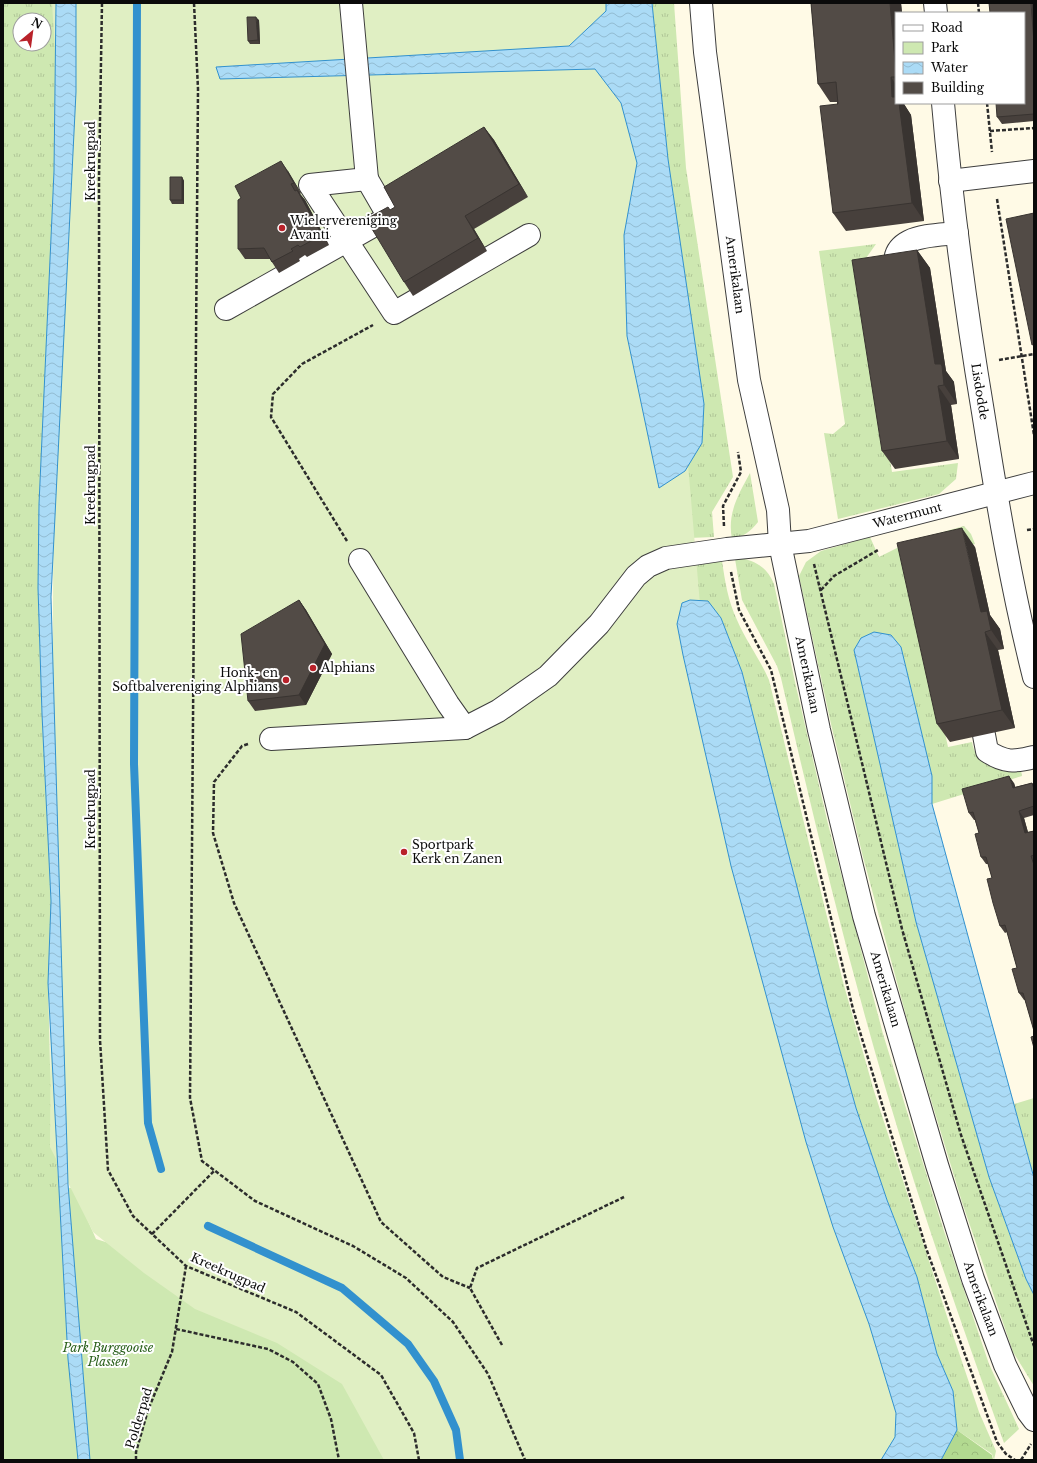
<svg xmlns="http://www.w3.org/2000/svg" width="1037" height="1463" font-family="'Libre Baskerville',serif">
  <defs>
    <pattern id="grass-tufts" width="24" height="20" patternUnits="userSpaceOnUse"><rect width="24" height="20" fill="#cee8b1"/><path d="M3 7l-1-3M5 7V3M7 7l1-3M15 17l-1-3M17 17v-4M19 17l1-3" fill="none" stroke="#b0c697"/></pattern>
    <pattern id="forest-crowns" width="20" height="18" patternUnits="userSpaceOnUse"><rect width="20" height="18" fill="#b2d990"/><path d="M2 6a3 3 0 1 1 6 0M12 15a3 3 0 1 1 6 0" fill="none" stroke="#98b97b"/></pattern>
    <pattern id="water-waves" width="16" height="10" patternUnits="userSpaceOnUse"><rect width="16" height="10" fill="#abdbf6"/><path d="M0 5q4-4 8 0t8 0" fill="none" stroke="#92bbd2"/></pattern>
  </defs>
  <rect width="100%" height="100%" fill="#fffae6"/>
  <path fill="url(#grass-tufts)" fill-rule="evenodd" d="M 3,3 L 56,3 L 54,171 L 39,504 L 38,588 L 42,714 L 51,901 L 48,983 L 50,1065 L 61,1219 L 3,1460 ZM 20,20 L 44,20 L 44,44 L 20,44 Z
    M 652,3 L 674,3 L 686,168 L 733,477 L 712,512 L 714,537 L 689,538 L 668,159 Z
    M 876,244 L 859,268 L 892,472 L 958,463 L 956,479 L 939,494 L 838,519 L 824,433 L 833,434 L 845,424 L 819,251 Z
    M 750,473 L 758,522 C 750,532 744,536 732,539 C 727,514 738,495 750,473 Z
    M 964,526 L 971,534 L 975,544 L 907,558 L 948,747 L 972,742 C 976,767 999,772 1021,770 L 1022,776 L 932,804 L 932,776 L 854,650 L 916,922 L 989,1177 L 1026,1279 L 1034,1295 L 1034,1386 L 1013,1352 L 962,1202 L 911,1034 L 863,857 L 831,724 L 799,576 L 806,562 L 821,551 L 870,537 L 879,557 L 911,541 Z
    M 741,558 C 758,562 767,568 774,584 L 795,682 L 828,824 L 883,1034 L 944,1231 L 989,1364 L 1019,1429 L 1004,1443 C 962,1326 921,1209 886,1090 C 846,954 813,816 781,678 L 777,666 L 742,600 L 735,559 Z
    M 722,561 C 725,581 728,601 737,620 C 746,641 760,659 769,680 L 843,982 L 874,1091 L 954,1338 L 979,1412 L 996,1451 L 994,1460 L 992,1454 L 957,1430 L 953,1391 L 937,1354 L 917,1277 L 887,1200 L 856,1108 L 828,1008 L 742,672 L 721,618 L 656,1136 L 667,569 Z
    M 1034,1098 L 1034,1178 L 1014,1104 Z"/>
  <path fill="url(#forest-crowns)" d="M 957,1430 L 992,1455 L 993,1460 L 941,1460 Z"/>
  <path fill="#cee8b1" d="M 73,1187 L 96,1239 L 147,1255 L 314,1340 L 401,1460 L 3,1460 L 3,1189 L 52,1193 Z"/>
  <path fill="#e0efc3" d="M 52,3 L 634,3 L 683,406 L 703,639 L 911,1460 L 384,1460 L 342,1384 L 277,1343 L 195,1309 L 144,1273 L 93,1232 L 50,1147 L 56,67 Z"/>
  <path fill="url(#water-waves)" stroke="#3291ce" d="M 56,3 L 76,3 L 76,92 L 51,597 L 68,1184 L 90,1460 L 78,1460 L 68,1359 L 48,983 L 51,901 L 42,714 L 38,588 L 39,504 L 54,171 Z
    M 606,3 L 652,3 L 668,159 L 704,404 L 702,443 L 685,471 L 659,488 L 627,336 L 624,235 L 637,163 L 621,103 L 595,69 L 220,79 L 216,67 L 569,46 L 606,11 Z
    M 690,600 L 708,601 L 721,618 L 742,672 L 828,1008 L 856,1108 L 887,1200 L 917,1277 L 937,1354 L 953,1391 L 957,1430 L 941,1460 L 881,1460 L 895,1437 L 896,1413 L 869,1324 L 833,1227 L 806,1142 L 731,866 L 683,655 L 677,624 L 682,603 Z
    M 874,632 L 891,635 L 901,647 L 932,776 L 932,804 L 1034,1178 L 1034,1295 L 1026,1279 L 989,1177 L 916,922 L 854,650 L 861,638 Z"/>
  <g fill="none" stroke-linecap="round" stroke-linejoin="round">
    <path stroke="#3291ce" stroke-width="8" d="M 137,3 L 134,764 L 148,1123 L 161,1169
      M 208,1226 L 342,1288 L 408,1344 L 434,1381 L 456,1430 L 460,1460"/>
    <g stroke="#3d3d3d" stroke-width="24">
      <g id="minor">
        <path d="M 351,3 L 367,179 L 310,185 L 394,313 L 529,235"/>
        <path id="s1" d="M 701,3 L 705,52 L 749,380 L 778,510 L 780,544 L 819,730 L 864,916 L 937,1165 L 973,1279 L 1005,1365 L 1028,1412 L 1034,1420"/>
        <path d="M 935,3 L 936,13"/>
        <path id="s2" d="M 943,103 C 952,207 966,310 983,412 C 997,501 1012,590 1034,677"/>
        <path d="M 950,181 L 1034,171"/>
        <path d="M 896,273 C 888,234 930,236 957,233"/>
        <path d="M 226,309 L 389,217 L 367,179"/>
        <path d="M 360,560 L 448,704 L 465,728"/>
        <path d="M 984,735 L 987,751 C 1005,763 1014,762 1034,757"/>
        <path id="s3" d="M 271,739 L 465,728 L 498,711 L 548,676 L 599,624 L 636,576 L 648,566 L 666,558 L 727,549 L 809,541 L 1034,483"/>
      </g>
    </g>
    <path stroke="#2c2c2c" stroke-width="2.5" stroke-dasharray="4 2" stroke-linecap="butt" d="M 102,3 L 99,179 L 100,1040 L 108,1170 L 133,1216 L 186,1266 L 296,1312 L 381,1375 L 414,1433 L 419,1460
      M 194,3 L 198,89 L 190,1098 L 202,1161 L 255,1201 L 353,1246 L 406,1278 L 453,1322 L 488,1374 L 525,1460
      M 978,3 L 979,13
      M 987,103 L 992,152
      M 990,131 L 1034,128
      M 997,199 L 1034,435
      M 999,360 L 1034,354
      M 724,526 L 723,506 L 741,472 L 738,452
      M 1027,530 L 1034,529
      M 347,541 L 271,417 L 273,394 L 302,364 L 373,325
      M 814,564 L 902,929 L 961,1135 L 1034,1346
      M 731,572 L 739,610 L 771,670 L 853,1009 L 926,1248 L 997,1442 L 1006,1454 L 1015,1460
      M 821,590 L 834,576 L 878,550
      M 248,744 L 242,746 L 214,782 L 213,833 L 234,903 L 381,1222 L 443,1277 L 470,1288
      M 152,1234 L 215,1170
      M 176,1329 L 268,1349 L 293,1362 L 318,1384 L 331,1419 L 339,1460
      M 502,1345 L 470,1288 L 477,1268 L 624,1197
      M 136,1460 L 136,1452 L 148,1410 L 172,1352 L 186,1266
      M 1021,1460 L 1031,1444"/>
    <use href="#minor" stroke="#fff" stroke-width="22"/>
  </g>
  <path fill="#47403c" d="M 811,3 L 901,3 L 902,13 L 896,13 L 896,103 L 904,104 L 911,115 L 924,221 L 846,231 L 833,213 L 837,102 L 830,102 L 818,84 Z
    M 1034,3 L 1034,121 L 1002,124 L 997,117 Z
    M 259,20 L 260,44 L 250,44 L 248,41 Z
    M 484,127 L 494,140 L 528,197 L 474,229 L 487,251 L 413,296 L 404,282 L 395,207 Z
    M 288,171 L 301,193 L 300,194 L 305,200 L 329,245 L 307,257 L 305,255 L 299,259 L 300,261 L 279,273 L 270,259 L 245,259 L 238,249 Z
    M 182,177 L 184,181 L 184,204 L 172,204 L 170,200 Z
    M 917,250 L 930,268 L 946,371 L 954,382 L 954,384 L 957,404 L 951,405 L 959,459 L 895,469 L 882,451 Z
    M 975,547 L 990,615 L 1000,629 L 1004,649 L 998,650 L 1015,728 L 950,742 L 937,724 Z
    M 299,600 L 306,610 L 332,654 L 306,705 L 255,711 L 248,701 Z
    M 1014,783 L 1015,787 L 1032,783 L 1034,785 L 1034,815 L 1024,818 L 1028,832 L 1034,831 L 1034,1031 L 1025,1000 L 1024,1000 L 1019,993 L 1017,968 L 1007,932 L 1005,933 L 1000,926 L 992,878 L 988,864 L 986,864 L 981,857 L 979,833 L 975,820 L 974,820 L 969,813 Z"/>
  <path fill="#393431" d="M 890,3 L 901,3 L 902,13 L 896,13 L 896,74 Z
    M 1031,3 L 1034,3 L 1034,43 Z
    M 256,17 L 259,20 L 260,44 L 258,40 Z
    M 891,77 L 896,85 L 896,103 L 892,97 Z
    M 896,103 L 904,103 L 904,104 L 911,115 L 924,221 L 912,203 Z
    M 484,127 L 494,140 L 528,197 L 519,184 Z
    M 281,161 L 288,171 L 301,193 L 294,183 Z
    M 182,177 L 184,181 L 184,204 L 182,200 Z
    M 297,190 L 305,200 L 329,245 L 322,235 Z
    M 465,216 L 474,229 L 487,251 L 478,238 Z
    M 917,250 L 930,268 L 946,371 L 954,382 L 957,404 L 944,385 L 935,364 Z
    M 938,386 L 951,405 L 959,459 L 947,441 Z
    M 962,528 L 975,547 L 990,615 L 1000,629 L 1004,649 L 991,630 L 981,612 Z
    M 299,600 L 306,610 L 332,654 L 306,705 L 299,695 Z
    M 985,632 L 998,650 L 1015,728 L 1002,710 Z
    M 1009,776 L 1014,783 L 1018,795 L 1013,788 Z
    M 1019,811 L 1024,818 L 1030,840 L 1025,833 Z"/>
  <path fill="#524b46" stroke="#393431" d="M 811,3 L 890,3 L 896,74 L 896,77 L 891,77 L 892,97 L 896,97 L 896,103 L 899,103 L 912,203 L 833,213 L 820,106 L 838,104 L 836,82 L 818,84 Z
    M 989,3 L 1031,3 L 1034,43 L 1034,114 L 997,117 L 996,103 L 1024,103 L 1024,13 L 990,13 Z
    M 247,17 L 256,17 L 258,40 L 248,41 Z
    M 484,127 L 519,184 L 465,216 L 478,238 L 404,282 L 366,219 L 388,207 L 390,210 L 395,207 L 384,187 Z
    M 281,161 L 294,183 L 291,184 L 295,191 L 297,190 L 322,235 L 300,247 L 298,245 L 291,249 L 293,251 L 272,262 L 264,248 L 238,249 L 238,200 L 241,198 L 235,186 Z
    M 170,177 L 182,177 L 182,200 L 170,200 Z
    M 1034,213 L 1034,344 L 1032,345 L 1006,219 Z
    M 917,250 L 935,364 L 941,364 L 942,366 L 944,385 L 938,386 L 947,441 L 882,451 L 852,260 Z
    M 962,528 L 981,612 L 987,611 L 991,630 L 985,632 L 1002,710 L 937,724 L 897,543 Z
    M 299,600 L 325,644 L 299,695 L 248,701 L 241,634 Z
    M 1009,776 L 1013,788 L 1032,783 L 1034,789 L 1034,806 L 1019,811 L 1025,833 L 1034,831 L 1034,855 L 1031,856 L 1034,865 L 1034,1031 L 1023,993 L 1019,993 L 1012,969 L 1017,968 L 1005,925 L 1000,926 L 993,903 L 987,879 L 992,878 L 986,857 L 981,857 L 975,834 L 979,833 L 973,812 L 969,813 L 962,789 Z
    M 1034,1036 L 1034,1048 L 1031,1037 Z"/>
  <g fill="#b9222a" stroke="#fff" stroke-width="1.5">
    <circle cx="282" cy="228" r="4"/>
    <circle cx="313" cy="668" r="4"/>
    <circle cx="286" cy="680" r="4"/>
    <circle cx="404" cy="852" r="4"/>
  </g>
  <g text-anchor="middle" stroke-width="4" stroke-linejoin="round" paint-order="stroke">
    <g font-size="12" fill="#0a0a0a" stroke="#fff">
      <text transform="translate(91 161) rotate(-90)" y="4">Kreekrugpad</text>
      <text dy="4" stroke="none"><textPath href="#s1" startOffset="274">Amerikalaan</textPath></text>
      <text dy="4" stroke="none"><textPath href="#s2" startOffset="291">Lisdodde</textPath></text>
      <text transform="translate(91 485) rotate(-90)" y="4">Kreekrugpad</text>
      <text dy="4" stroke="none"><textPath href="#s3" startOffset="707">Watermunt</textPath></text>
      <text dy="4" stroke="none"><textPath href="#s1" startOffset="681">Amerikalaan</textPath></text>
      <text transform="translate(91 809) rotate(-90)" y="4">Kreekrugpad</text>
      <text dy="4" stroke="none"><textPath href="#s1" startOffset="1005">Amerikalaan</textPath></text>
      <text transform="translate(228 1273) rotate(24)" y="4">Kreekrugpad</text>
      <text dy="4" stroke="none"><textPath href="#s1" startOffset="1329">Amerikalaan</textPath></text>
      <text transform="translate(139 1418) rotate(-73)" y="4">Polderpad</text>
    </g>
    <g font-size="12" fill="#0a0a0a" stroke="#fff" text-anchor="start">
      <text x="290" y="225">Wielervereniging<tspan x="290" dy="14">Avanti</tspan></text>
      <text x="321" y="672">Alphians</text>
      <text x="278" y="677" text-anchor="end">Honk- en<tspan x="278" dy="14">Softbalvereniging Alphians</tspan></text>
      <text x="412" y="849">Sportpark<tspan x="412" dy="14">Kerk en Zanen</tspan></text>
    </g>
    <g font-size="12" font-style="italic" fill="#2a601b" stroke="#fff">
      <text x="108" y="1352">Park Burggooise<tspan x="108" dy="14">Plassen</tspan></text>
    </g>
  </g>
  <rect width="1037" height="1463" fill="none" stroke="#0a0a0a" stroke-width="8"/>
  <rect x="895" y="12" width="130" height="92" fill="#ffffff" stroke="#9d9d9d"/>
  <rect x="903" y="25" width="20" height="6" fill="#ffffff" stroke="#9d9d9d"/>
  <text x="931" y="32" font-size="12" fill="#0a0a0a">Road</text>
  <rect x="903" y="42" width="20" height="12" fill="#cee8b1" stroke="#9d9d9d"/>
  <text x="931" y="52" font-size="12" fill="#0a0a0a">Park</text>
  <rect x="903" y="62" width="20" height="12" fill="url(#water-waves)" stroke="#9d9d9d"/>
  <text x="931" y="72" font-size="12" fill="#0a0a0a">Water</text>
  <rect x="903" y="82" width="20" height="12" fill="#524b46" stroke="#9d9d9d"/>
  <text x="931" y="92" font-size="12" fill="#0a0a0a">Building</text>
  <g transform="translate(32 32) rotate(29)"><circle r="19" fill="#ffffff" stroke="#9d9d9d"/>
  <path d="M0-3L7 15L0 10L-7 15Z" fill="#b9222a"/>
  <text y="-6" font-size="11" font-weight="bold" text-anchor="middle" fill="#0a0a0a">N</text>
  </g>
</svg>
